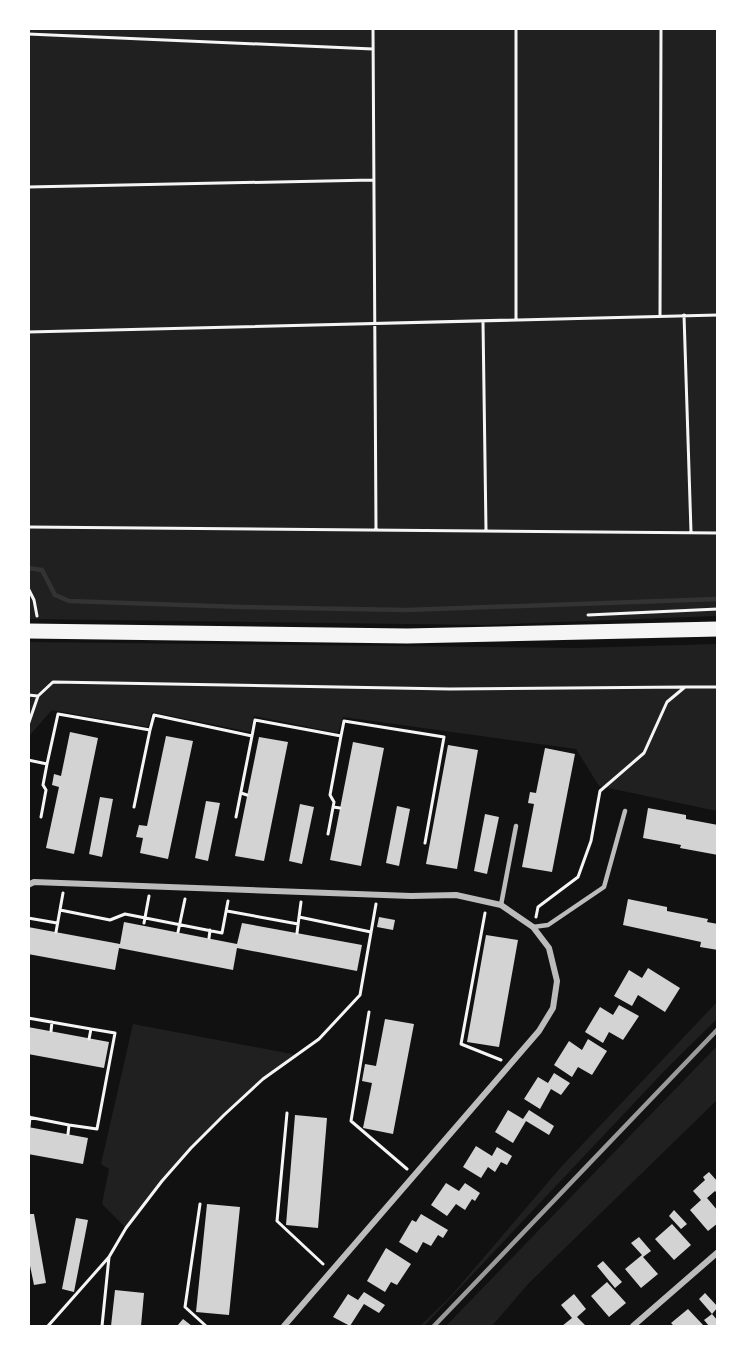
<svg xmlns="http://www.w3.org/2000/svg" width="746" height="1355" font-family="'Noto Sans',sans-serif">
  <rect width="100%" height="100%" fill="#111"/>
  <path fill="#202020" d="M 29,29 L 717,29 L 717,616 L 483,625 L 29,619 Z
    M 29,642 L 578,648 L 717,644 L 717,811 L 599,786 L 576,749 L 343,717 L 338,733 L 254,716 L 250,732 L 152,712 L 148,727 L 52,710 L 29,736 Z
    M 717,1002 L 717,1019 L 668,1067 L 424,1326 L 420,1326 L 450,1297 L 561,1167 Z
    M 133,1024 L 297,1055 C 230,1103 176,1163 126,1228 L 102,1204 L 109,1169 L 101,1164 Z
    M 717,1046 L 717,1100 L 528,1284 L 492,1326 L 446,1326 Z"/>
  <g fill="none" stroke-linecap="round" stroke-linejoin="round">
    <path stroke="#333" stroke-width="4.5" d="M 28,568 L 42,570 L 55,595 L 69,601 L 241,607 L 406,610 L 718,599"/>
  </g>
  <path fill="#d3d3d3" d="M 70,732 L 98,738 L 74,854 L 46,848 L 59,787 L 52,785 L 54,774 L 61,776 Z
    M 166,736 L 193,741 L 168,859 L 140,853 L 143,838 L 136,837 L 139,825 L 147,826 Z
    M 259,737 L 288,742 L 264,861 L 235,856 Z
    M 353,742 L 384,748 L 361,866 L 330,860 Z
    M 448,745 L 478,750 L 457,869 L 426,864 Z
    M 545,748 L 575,754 L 552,872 L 522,867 L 534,804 L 528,803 L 530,792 L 536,793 Z
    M 100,797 L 113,799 L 102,857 L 89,854 Z
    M 206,801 L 220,803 L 208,861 L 195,858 Z
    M 300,804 L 314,807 L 302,864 L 289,861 Z
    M 397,806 L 410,809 L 399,866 L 386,863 Z
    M 648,808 L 686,815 L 686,819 L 718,825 L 718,855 L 680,848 L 681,845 L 643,838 Z
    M 485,814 L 499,817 L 487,874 L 474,871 Z
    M 628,899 L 667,907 L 667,911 L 708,919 L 707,922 L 718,924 L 718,950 L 700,947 L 701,942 L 623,925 Z
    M 379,917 L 395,920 L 393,930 L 377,927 Z
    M 124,922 L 237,944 L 242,923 L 362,945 L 357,971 L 237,948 L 233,970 L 119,948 L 115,970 L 28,954 L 28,927 L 120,944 Z
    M 486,935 L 518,940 L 499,1047 L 467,1042 Z
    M 648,968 L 680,988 L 665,1012 L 638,995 L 632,1006 L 614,996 L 629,970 L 642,978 Z
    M 619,1005 L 639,1016 L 623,1040 L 609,1032 L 603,1043 L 585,1032 L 600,1007 L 613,1015 Z
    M 385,1019 L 414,1024 L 393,1134 L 363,1128 L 372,1083 L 362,1081 L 365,1064 L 376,1066 Z
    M 28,1027 L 109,1042 L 104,1068 L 28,1054 Z
    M 588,1039 L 607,1051 L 592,1075 L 578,1067 L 572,1077 L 554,1065 L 569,1041 L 582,1050 Z
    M 554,1073 L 570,1083 L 561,1095 L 551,1089 L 540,1109 L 524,1099 L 538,1077 L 548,1083 Z
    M 508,1110 L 523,1119 L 529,1110 L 554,1126 L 549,1135 L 526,1121 L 513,1143 L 495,1132 Z
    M 295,1115 L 327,1118 L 318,1228 L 286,1225 Z
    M 28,1127 L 88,1138 L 83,1164 L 28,1154 Z
    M 476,1146 L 492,1156 L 497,1147 L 512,1156 L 507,1165 L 501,1162 L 495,1172 L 488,1167 L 481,1178 L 463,1167 Z
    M 709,1172 L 718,1182 L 718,1194 L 715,1191 L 707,1198 L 718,1211 L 718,1223 L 708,1231 L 690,1210 L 701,1200 L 693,1191 L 705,1180 L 703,1177 Z
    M 446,1183 L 459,1191 L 465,1183 L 480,1193 L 475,1201 L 472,1199 L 465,1210 L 456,1204 L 447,1216 L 431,1205 Z
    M 207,1204 L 240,1207 L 229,1315 L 196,1312 Z
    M 674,1210 L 687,1224 L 681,1229 L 669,1216 Z
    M 28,1214 L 34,1214 L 46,1283 L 34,1285 L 28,1256 Z
    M 421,1214 L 448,1230 L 443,1238 L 438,1235 L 431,1246 L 423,1242 L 417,1253 L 399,1242 L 412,1220 L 416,1222 Z
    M 76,1218 L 88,1220 L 74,1292 L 62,1289 Z
    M 672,1224 L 691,1245 L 674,1260 L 655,1239 Z
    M 639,1237 L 651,1251 L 643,1257 L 658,1274 L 641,1288 L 625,1269 L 642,1255 L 631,1243 Z
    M 386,1248 L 411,1264 L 397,1285 L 391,1282 L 385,1292 L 367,1281 Z
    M 603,1261 L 622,1282 L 615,1288 L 597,1266 Z
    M 607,1282 L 626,1303 L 609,1317 L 591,1296 Z
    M 115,1290 L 144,1293 L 141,1326 L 111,1326 Z
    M 364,1292 L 385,1305 L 379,1313 L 364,1304 L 350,1326 L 333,1317 L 348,1294 L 358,1300 Z
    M 705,1293 L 718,1307 L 712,1314 L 718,1321 L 718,1326 L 709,1326 L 704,1320 L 712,1314 L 699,1299 Z
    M 574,1294 L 586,1309 L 577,1317 L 586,1326 L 562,1326 L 572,1318 L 561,1305 Z
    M 688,1309 L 704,1326 L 674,1326 L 671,1323 Z
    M 183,1319 L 192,1326 L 177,1326 Z"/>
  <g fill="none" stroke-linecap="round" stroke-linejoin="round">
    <path stroke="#f5f5f5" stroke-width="3" d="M 373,28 L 376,530
      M 28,34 L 373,49
      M 28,187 L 373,180
      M 684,315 L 691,532
      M 660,316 L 661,28
      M 516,319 L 516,28
      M 483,322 L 486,530
      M 28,332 L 718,315
      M 28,527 L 718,533
      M 28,588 L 34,600 L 37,616
      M 588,615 L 718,609
      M 28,695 L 38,696
      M 28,725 L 38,696 L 53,682 L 450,689 L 685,687
      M 341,736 L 344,721 L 444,737 L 425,843
      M 28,760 L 47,764 L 58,714 L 150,730 L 154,715 L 252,736 L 255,720 L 341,736 L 330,795 L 334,802 L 328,834
      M 241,793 L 247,795
      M 134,807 L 150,730
      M 333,807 L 340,808
      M 41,817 L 46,790 L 43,785 L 47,764
      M 236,817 L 252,736
      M 301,902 L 299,917 L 371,932
      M 60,910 L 110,920 L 125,914 L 222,933 L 228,901
      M 227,911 L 298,924
      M 485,913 L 461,1044 L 501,1060
      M 536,917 L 538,907 L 578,877 L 591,841 L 600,791 L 644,753 L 667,702 L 685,687 L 718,687
      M 28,918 L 57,923
      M 144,923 L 149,896
      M 56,932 L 63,893
      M 178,932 L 185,899
      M 297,933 L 299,917
      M 209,938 L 210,930
      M 369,1012 L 351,1121 L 407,1169
      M 28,1018 L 91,1029 L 89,1039
      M 51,1031 L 52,1022
      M 287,1113 L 277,1221 L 323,1264
      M 28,1117 L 69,1125 L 68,1134
      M 69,1125 L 97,1129 L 115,1033 L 91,1029
      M 29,1127 L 30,1117
      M 200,1204 L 185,1307 L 206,1326
      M 48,1326 L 109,1257 L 126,1228 L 162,1181 L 191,1148 L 224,1115 L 263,1079 L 319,1039 L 360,995 L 376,904
      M 102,1326 L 109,1257"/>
    <path stroke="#bcbcbc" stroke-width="4.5" d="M 501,905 L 516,826
      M 533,927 L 548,925 L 604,887 L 625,811"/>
    <path stroke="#bcbcbc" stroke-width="6" d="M 28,885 L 34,882 L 411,896 L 456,895 L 501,905 L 533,927 L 549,948 L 557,981 L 553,1008 L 539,1031 L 284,1326
      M 633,1326 L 718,1252"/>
    <path stroke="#f5f5f5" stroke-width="15" d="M 28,631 L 407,636 L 718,629"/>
    <path stroke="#9a9a9a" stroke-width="4.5" d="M 434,1326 L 718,1029"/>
  </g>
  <rect width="746" height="1355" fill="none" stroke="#ffffff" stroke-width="60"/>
</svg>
